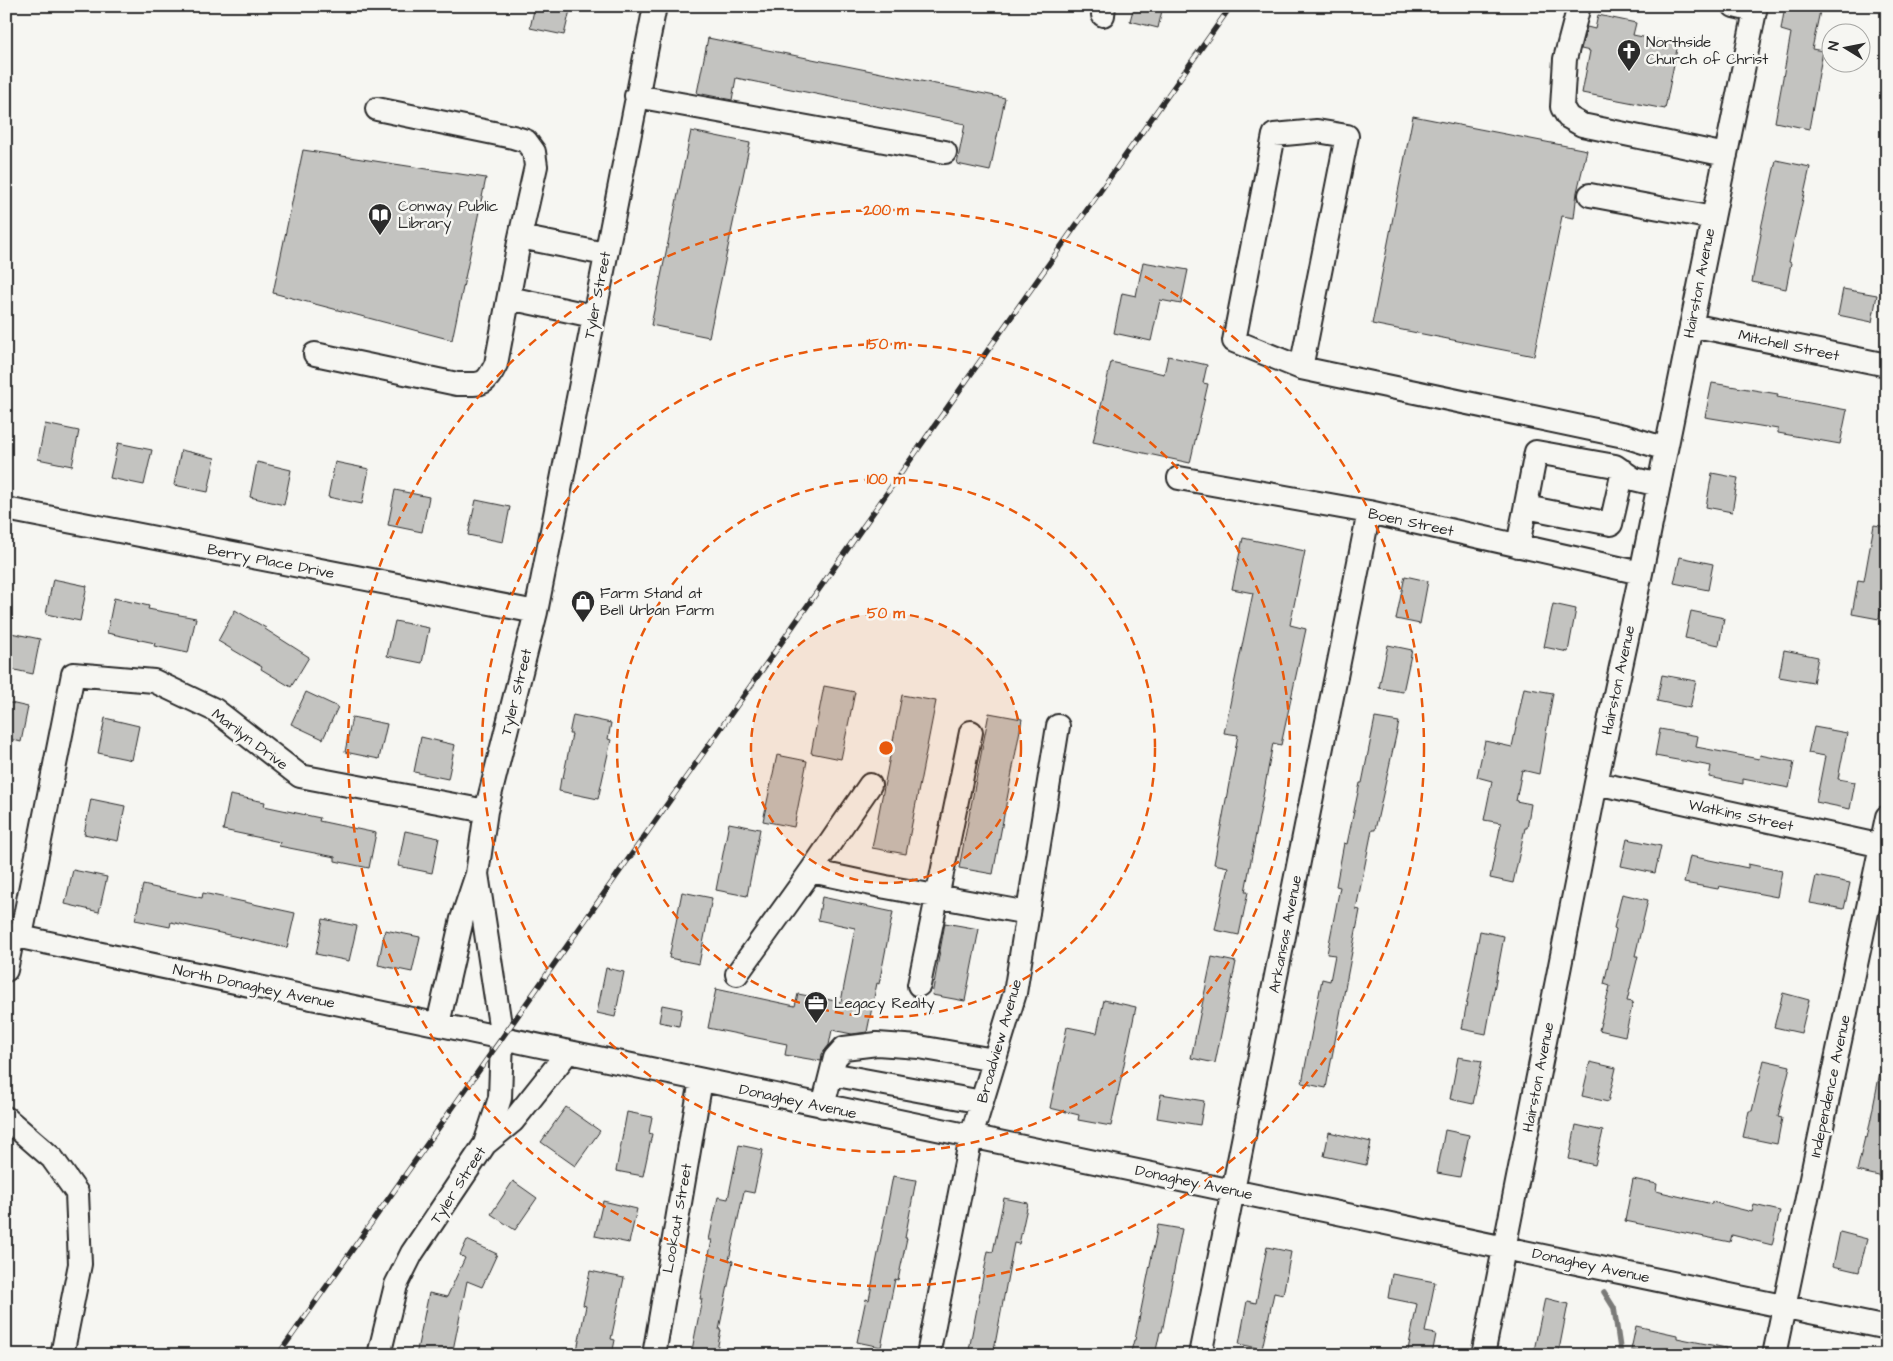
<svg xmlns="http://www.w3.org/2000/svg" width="1893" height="1361" font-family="'Architects Daughter',sans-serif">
  <rect width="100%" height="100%" fill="#f6f6f2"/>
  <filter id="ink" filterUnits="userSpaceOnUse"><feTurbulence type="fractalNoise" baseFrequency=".02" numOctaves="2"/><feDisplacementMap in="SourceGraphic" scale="10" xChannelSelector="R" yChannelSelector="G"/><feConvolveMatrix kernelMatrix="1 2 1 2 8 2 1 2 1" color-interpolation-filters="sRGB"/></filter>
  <g filter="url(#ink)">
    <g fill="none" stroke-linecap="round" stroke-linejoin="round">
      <path stroke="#7a7a78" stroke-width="5.5" d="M 1604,1292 L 1614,1308 L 1621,1355"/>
    </g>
    <path fill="#c3c3c0" stroke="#2b2b2b" d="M 535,6 L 571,6 L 564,35 L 530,28 Z
      M 1134,6 L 1163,6 L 1158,28 L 1130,21 Z
      M 1785,6 L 1797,6 L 1820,11 L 1812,49 L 1823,51 L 1809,129 L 1775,122 L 1791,33 L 1781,30 Z
      M 1598,15 L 1636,23 L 1633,35 L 1678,44 L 1665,109 L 1582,93 L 1590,51 L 1581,49 L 1587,27 L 1595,29 Z
      M 708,38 L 1005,98 L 990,171 L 957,164 L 965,124 L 736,78 L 732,100 L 697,93 Z
      M 1413,116 L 1587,150 L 1577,192 L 1574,218 L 1562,216 L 1534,356 L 1372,324 Z
      M 691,131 L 750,143 L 709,337 L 651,325 Z
      M 303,150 L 486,178 L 452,340 L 273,293 Z
      M 1776,160 L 1810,167 L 1789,262 L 1791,263 L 1786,289 L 1752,282 L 1761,234 L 1760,233 Z
      M 1143,262 L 1188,270 L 1181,304 L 1160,300 L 1151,341 L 1114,333 L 1122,293 L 1136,296 Z
      M 1843,289 L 1877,295 L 1872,322 L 1838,315 Z
      M 1168,356 L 1207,365 L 1203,383 L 1208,384 L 1190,463 L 1093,442 L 1111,362 L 1164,374 Z
      M 1712,383 L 1778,394 L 1777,397 L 1847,410 L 1840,444 L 1778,433 L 1778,429 L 1705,417 Z
      M 45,424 L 79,431 L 72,466 L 38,459 Z
      M 118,443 L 152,450 L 144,485 L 110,478 Z
      M 181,450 L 215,458 L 208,492 L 174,485 Z
      M 257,462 L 291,470 L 284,505 L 250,497 Z
      M 335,462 L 369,469 L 362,504 L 328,497 Z
      M 1712,473 L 1738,478 L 1732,512 L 1706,507 Z
      M 395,490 L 429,497 L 422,532 L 388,525 Z
      M 476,500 L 510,507 L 503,542 L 468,535 Z
      M 1874,525 L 1887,527 L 1887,575 L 1879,619 L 1852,614 L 1858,580 L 1864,581 Z
      M 1243,538 L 1305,551 L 1290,625 L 1306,629 L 1281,745 L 1273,743 L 1245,892 L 1248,892 L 1239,935 L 1215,930 L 1228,867 L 1214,864 L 1238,735 L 1224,733 L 1253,593 L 1232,589 Z
      M 1680,557 L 1713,564 L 1708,590 L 1674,583 Z
      M 1405,576 L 1428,581 L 1420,624 L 1396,619 Z
      M 53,579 L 87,586 L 80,621 L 46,614 Z
      M 114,598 L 149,606 L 148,609 L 196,618 L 188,653 L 154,646 L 155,643 L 107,633 Z
      M 1553,604 L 1576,609 L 1568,652 L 1544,647 Z
      M 235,610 L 266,628 L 265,629 L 309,657 L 291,687 L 261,669 L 262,667 L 218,641 Z
      M 1691,611 L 1724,618 L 1719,645 L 1685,638 Z
      M 395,621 L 429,628 L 422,663 L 387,656 Z
      M 6,632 L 40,639 L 33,674 L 6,668 Z
      M 1388,645 L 1412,650 L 1403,692 L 1379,688 Z
      M 1784,650 L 1818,657 L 1813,683 L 1779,677 Z
      M 1662,675 L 1696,681 L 1690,708 L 1657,701 Z
      M 824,686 L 855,692 L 841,759 L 811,753 Z
      M 1524,688 L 1553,693 L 1539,774 L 1522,770 L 1516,801 L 1531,804 L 1527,828 L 1525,828 L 1513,883 L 1490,878 L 1501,823 L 1484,820 L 1492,781 L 1477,777 L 1485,741 L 1512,747 Z
      M 306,692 L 338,707 L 323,739 L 291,724 Z
      M 902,695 L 936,701 L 906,854 L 872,848 Z
      M 6,702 L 28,707 L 21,742 L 6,738 Z
      M 989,713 L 1022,719 L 993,874 L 959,868 Z
      M 573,715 L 611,723 L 608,739 L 611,740 L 598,799 L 559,791 L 561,778 L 563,778 L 572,734 L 569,734 Z
      M 352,717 L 387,724 L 379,759 L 345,752 Z
      M 105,718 L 139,726 L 132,760 L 98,753 Z
      M 1375,718 L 1399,722 L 1375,830 L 1372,830 L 1356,909 L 1360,910 L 1326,1088 L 1302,1083 L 1322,979 L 1330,981 L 1335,955 L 1327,954 L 1340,887 L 1336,886 L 1344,843 L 1347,844 L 1360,783 L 1362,783 Z
      M 1814,727 L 1847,733 L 1838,779 L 1855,782 L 1850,809 L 1816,802 L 1825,756 L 1808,753 Z
      M 1660,729 L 1698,736 L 1696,747 L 1759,759 L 1760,755 L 1794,762 L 1789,788 L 1743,779 L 1743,784 L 1709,777 L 1711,766 L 1655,756 Z
      M 421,737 L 455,745 L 448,779 L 414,772 Z
      M 777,755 L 807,761 L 794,827 L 763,821 Z
      M 230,795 L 265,802 L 264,806 L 320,818 L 319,821 L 376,833 L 369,868 L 335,861 L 335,857 L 279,846 L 280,842 L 223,830 Z
      M 91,799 L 125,806 L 118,841 L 84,834 Z
      M 729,823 L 760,829 L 747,896 L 716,890 Z
      M 405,831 L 439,838 L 432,873 L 398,866 Z
      M 1627,839 L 1661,846 L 1655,873 L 1621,866 Z
      M 1690,856 L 1748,868 L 1748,864 L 1782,871 L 1777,897 L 1719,886 L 1718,889 L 1684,883 Z
      M 73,870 L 107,877 L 99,912 L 65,904 Z
      M 1816,876 L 1850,883 L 1844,909 L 1810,903 Z
      M 143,885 L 202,898 L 203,893 L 295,913 L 287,948 L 171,922 L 170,927 L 135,920 Z
      M 682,892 L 712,898 L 699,964 L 669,958 Z
      M 1622,894 L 1648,900 L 1635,956 L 1638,956 L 1627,1001 L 1633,1002 L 1625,1036 L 1599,1030 L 1610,986 L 1604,984 L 1616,929 L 1614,928 Z
      M 822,897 L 893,912 L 879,984 L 877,983 L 867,1032 L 852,1034 L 832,1030 L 829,1045 L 822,1054 L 821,1061 L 785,1055 L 787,1044 L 708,1028 L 716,989 L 795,1006 L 798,994 L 841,1002 L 855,928 L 818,920 Z
      M 323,919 L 357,926 L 349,961 L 316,954 Z
      M 945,923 L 979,929 L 965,1001 L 932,995 Z
      M 385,930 L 420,937 L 412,972 L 378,965 Z
      M 1480,931 L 1504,936 L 1486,1034 L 1462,1029 Z
      M 1212,957 L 1236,962 L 1215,1063 L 1191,1058 Z
      M 606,968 L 624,972 L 615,1017 L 597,1013 Z
      M 1783,993 L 1809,1000 L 1801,1033 L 1774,1027 Z
      M 1104,1000 L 1136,1007 L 1111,1126 L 1078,1120 L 1079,1115 L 1050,1108 L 1067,1027 L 1097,1033 Z
      M 662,1005 L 682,1009 L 679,1026 L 659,1022 Z
      M 1458,1057 L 1482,1061 L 1473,1104 L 1450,1099 Z
      M 1764,1060 L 1790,1066 L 1778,1117 L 1782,1118 L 1777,1144 L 1743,1137 L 1749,1111 L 1752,1111 Z
      M 1590,1062 L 1616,1068 L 1608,1102 L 1582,1096 Z
      M 1880,1072 L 1887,1073 L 1887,1160 L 1883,1177 L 1857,1171 L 1865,1137 L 1867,1138 Z
      M 1161,1094 L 1204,1101 L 1200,1125 L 1157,1118 Z
      M 566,1107 L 600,1131 L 575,1166 L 541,1142 Z
      M 627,1112 L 652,1117 L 649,1133 L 652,1134 L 643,1176 L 616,1171 Z
      M 1576,1125 L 1603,1131 L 1595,1165 L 1569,1159 Z
      M 1445,1130 L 1469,1135 L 1460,1177 L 1437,1173 Z
      M 1329,1132 L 1371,1142 L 1366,1165 L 1324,1156 Z
      M 739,1145 L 763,1150 L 754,1193 L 744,1191 L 729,1260 L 733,1261 L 719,1330 L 721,1330 L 716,1355 L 691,1355 L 702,1299 L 700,1299 L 712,1240 L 709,1240 L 718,1197 L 728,1199 Z
      M 893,1176 L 916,1180 L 905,1238 L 907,1238 L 898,1280 L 895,1279 L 881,1347 L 857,1342 L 866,1299 L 869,1300 Z
      M 1633,1179 L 1657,1184 L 1656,1191 L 1712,1204 L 1712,1202 L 1752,1212 L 1754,1205 L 1780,1211 L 1772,1245 L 1732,1235 L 1730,1242 L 1625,1221 Z
      M 513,1181 L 537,1198 L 515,1230 L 491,1214 Z
      M 1004,1198 L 1028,1203 L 1019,1244 L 1014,1243 L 993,1355 L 968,1355 L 988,1251 L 993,1252 Z
      M 603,1201 L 637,1209 L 629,1243 L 595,1236 Z
      M 1158,1225 L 1182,1229 L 1162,1332 L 1160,1332 L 1155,1355 L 1130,1355 L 1134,1340 L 1135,1340 Z
      M 1840,1232 L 1867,1239 L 1859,1272 L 1833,1266 Z
      M 467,1240 L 497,1254 L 482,1287 L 467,1281 L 452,1355 L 416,1355 L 429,1293 L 447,1297 L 465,1258 L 460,1255 Z
      M 1267,1247 L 1291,1252 L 1283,1295 L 1274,1293 L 1262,1349 L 1239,1344 L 1247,1301 L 1256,1303 Z
      M 590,1271 L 624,1278 L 611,1339 L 615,1340 L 612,1355 L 576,1355 L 586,1306 L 583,1305 Z
      M 1392,1274 L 1435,1282 L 1425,1332 L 1436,1334 L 1432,1355 L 1407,1355 L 1417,1304 L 1388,1298 Z
      M 1545,1298 L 1568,1304 L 1558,1355 L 1533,1355 Z
      M 1636,1326 L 1677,1335 L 1677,1338 L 1726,1348 L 1725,1355 L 1655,1355 L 1631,1350 Z"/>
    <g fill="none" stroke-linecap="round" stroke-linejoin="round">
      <g stroke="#2b2b2b" stroke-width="26">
        <path id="minor" d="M 1579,6 L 1565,59 L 1562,107 L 1568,117 L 1582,125 L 1726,155
          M 1734,6 L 1755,11
          M 1103,15 L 1104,6
          M 636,96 L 945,152
          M 1590,195 L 1713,218
          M 520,237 L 605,254
          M 509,298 L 593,316
          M 1691,325 L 1887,365
          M 315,354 L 457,384 C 482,384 485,387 496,364 L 520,237 L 536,166 L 534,152 L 526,141 L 513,137 L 377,109
          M 1301,368 L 1347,136 L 1317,131 L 1274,135 L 1234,341 L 1301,368 L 1624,436 L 1666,449
          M 1179,478 L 1369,512 L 1641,573
          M 1526,507 L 1611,524 L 1623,471
          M 6,509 L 536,612
          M 1518,546 L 1536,452 L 1615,466 L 1634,479 L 1659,485
          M 1596,783 L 1887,847
          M 811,871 L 870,785
          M 6,934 L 1887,1328
          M 21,936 L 73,674 L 154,681 L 215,710 L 300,776 L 486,811
          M 6,970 L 13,935
          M 737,974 L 811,871 L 886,887 L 1028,913
          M 919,985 L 971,732
          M 438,1024 L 462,919 L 476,877
          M 831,1074 L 982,1102
          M 823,1106 L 835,1058 L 844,1048 L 877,1044 L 919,1047 L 994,1060
          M 6,1118 L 52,1158 L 77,1193 L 80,1264 L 62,1355
          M 485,1144 L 513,1121 L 568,1052
          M 379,1355 L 396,1285 L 412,1253 L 485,1144 L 500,1098 L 502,1038 L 477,874 L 486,811 L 536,612 L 655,6
          M 654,1355 L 701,1080
          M 928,1355 L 971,1137 L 1015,993 L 1058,726
          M 1200,1355 L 1369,512
          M 1483,1355 L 1596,783 L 1641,573 L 1756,6
          M 1774,1355 L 1887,817"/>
      </g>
      <use href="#minor" stroke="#f6f6f2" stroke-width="22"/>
      <g stroke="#2b2b2b" stroke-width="5.5">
        <path id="rail" d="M 278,1355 L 1231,6"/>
      </g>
      <use href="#rail" stroke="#f6f6f2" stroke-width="4" stroke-dasharray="11" stroke-linecap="butt"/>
    </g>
  </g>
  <circle cx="886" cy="748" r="135" fill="#e8590c" fill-opacity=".12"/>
  <g fill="none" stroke="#e8590c" stroke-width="2.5" stroke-dasharray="9 6">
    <circle cx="886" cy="748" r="135"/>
    <circle cx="886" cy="748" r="269"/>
    <circle cx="886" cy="748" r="404"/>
    <circle cx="886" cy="748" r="538"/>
  </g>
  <defs>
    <g id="church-pin" transform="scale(1.25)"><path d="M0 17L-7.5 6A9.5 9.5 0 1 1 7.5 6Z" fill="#2b2b2b" stroke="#f6f6f2"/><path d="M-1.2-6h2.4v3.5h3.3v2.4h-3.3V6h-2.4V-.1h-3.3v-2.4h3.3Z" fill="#fff"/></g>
    <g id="library-pin" transform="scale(1.25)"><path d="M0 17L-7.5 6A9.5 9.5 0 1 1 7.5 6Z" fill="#2b2b2b" stroke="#f6f6f2"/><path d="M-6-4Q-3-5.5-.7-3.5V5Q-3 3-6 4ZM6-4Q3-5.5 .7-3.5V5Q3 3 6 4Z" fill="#fff"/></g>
    <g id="shop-pin" transform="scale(1.25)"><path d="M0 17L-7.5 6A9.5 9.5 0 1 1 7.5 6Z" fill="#2b2b2b" stroke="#f6f6f2"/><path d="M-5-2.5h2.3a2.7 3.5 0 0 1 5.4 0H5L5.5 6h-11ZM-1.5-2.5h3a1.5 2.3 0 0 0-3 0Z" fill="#fff"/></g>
    <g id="office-pin" transform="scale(1.25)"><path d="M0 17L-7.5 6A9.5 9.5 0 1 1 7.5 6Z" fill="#2b2b2b" stroke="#f6f6f2"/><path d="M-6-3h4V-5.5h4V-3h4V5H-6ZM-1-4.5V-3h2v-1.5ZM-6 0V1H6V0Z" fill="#fff"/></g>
  </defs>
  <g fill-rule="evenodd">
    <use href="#church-pin" x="1629" y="51"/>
    <use href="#library-pin" x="380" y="215"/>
    <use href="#shop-pin" x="583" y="602"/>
    <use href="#office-pin" x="816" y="1003"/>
  </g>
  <g text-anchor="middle" stroke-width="5" stroke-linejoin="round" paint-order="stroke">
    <g font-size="15" fill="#2b2b2b" stroke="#f6f6f2" text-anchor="start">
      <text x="1646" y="47">Northside<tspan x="1646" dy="17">Church of Christ</tspan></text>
      <text x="398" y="211">Conway Public<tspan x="398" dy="17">Library</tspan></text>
      <text x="600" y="598">Farm Stand at<tspan x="600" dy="17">Bell Urban Farm</tspan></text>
      <text x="834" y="1008">Legacy Realty</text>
    </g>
    <g font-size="15" fill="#2b2b2b" stroke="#f6f6f2">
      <text transform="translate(1699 283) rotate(-79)" y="5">Hairston Avenue</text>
      <text transform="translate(597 295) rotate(-79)" y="5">Tyler Street</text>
      <text transform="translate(1789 345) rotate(12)" y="5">Mitchell Street</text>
      <text transform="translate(1411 522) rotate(12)" y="5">Boen Street</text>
      <text transform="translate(271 561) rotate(11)" y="5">Berry Place Drive</text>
      <text transform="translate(1618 680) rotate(-78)" y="5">Hairston Avenue</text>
      <text transform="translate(516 692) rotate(-76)" y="5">Tyler Street</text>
      <text transform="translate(250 739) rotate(37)" y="5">Marilyn Drive</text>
      <text transform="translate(1741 815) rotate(12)" y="5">Watkins Street</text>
      <text transform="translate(1285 934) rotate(-79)" y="5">Arkansas Avenue</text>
      <text transform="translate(254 986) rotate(12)" y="5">North Donaghey Avenue</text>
      <text transform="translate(999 1041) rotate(-74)" y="5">Broadview Avenue</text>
      <text transform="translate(1538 1077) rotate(-79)" y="5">Hairston Avenue</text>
      <text transform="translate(1830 1086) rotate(-78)" y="5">Independence Avenue</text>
      <text transform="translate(798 1101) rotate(12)" y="5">Donaghey Avenue</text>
      <text transform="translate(1194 1182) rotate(12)" y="5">Donaghey Avenue</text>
      <text transform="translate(458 1185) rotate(-57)" y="5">Tyler Street</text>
      <text transform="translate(677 1218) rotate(-80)" y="5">Lookout Street</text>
      <text transform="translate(1591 1265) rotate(12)" y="5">Donaghey Avenue</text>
    </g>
  </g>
  <circle cx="886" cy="748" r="8" fill="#e8590c" stroke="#f6f6f2" stroke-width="2.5"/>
  <g font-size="15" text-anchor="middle" font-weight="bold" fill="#e8590c" stroke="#f6f6f2" stroke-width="5" stroke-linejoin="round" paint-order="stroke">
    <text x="886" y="215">200 m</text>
    <text x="886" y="349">150 m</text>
    <text x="886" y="484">100 m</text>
    <text x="886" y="618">50 m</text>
  </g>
  <rect width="1893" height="1361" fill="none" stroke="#f6f6f2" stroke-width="25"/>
  <rect x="12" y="12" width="1868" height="1336" fill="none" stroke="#2b2b2b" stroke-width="2" filter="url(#ink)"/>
  <g transform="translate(1846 48) rotate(280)"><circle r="24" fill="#f6f6f2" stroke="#a5a5a2"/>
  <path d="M0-4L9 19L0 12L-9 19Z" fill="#2b2b2b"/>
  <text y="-8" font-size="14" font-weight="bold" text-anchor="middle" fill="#2b2b2b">N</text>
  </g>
</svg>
